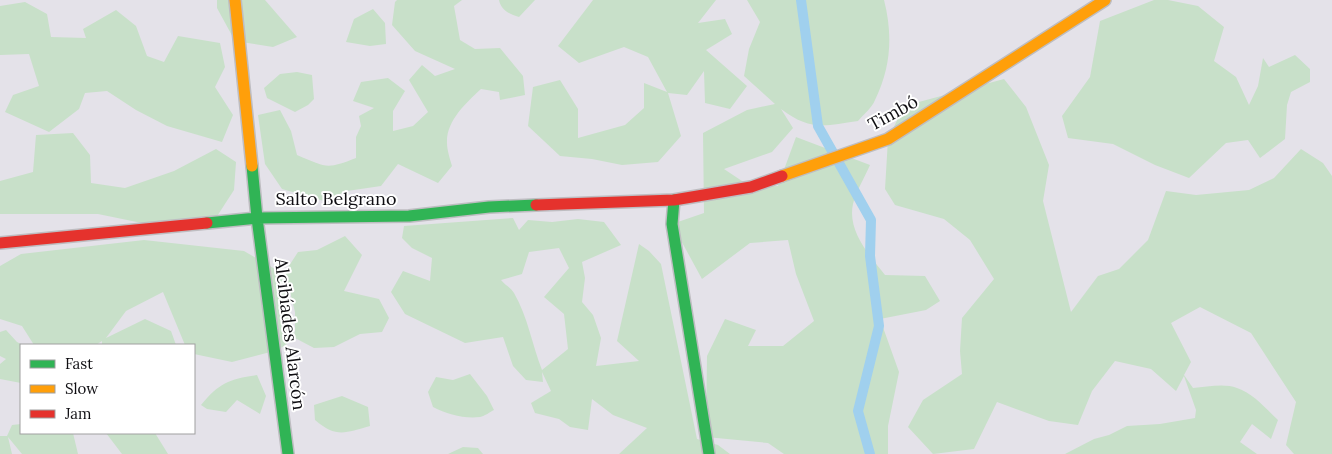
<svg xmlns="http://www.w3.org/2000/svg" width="1332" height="454" font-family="Lora,serif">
  <rect width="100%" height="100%" fill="#e4e2e9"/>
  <path fill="#c8e0c9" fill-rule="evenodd" d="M 217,0 L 265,0 L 297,37 L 273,47 L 235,41 L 217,8 Z
    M 397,0 L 462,0 L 454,6 L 460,40 L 475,49 L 500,48 L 523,76 L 525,95 L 500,100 L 499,92 L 481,89 C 466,103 446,121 447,143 C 447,150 450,159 452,166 L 438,183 L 398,164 L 381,186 L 347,191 L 324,201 L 282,189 L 265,164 L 258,115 L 280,110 L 291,131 L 297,155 C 326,167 326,170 356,158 L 356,137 L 361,126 L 359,116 L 374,108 L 353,101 L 361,82 L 388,78 L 405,91 L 393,111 L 393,131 L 413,126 L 428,112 L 409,80 L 422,65 L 435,76 L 455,69 L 415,51 L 392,25 L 395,2 Z
    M 499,0 L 535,0 L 519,17 C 509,14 501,10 499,0 Z
    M 593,0 L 716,0 L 698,23 L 725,19 L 732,34 L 706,50 L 747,86 L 730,109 L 705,103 L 704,71 L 687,95 L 668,93 L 681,136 L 658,162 L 622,165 L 592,159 L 560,156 L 528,126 L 533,87 L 560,80 L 578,109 L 578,138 L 625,125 L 644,108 L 644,83 L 667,92 L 648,57 L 624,47 L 579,63 L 558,46 Z
    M 747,0 L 884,0 C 893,35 891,67 875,100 C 872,108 863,115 858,121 C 824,126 810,131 781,109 L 793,128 L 772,152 L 724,169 L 751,187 L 778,186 L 796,137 L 870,165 C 865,177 856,191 853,204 C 847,231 870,256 885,275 L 925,276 L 940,301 L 926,310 L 880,319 L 899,372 L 888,426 L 888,454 L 784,454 L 768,443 L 706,437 L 707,356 L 725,319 L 756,330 L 748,346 L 783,346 L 814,321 L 796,274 L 788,240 L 750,243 L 702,279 L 672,224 L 704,213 L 703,133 L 747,110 L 775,104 L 744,76 L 749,49 L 760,22 Z
    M 1154,0 L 1168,0 L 1198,6 L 1224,27 L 1214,61 L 1236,77 L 1249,105 L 1258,86 L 1263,58 L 1269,67 L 1295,55 L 1310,69 L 1310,82 L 1291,92 L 1287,105 L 1285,139 L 1260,158 L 1248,140 L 1226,143 L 1189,178 L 1155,165 L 1113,144 L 1068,138 L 1062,116 L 1090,77 L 1100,21 Z
    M 25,2 L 47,14 L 51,37 L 86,38 L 83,29 L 116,10 L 136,26 L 147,56 L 164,62 L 178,36 L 220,43 L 225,67 L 215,87 L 233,115 L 222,142 L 167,126 L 136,110 L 107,91 L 85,93 L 79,109 L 49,132 L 5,112 L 13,95 L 39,86 L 29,54 L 0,55 L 0,6 Z
    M 373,9 L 385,23 L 386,44 L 370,46 L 346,42 L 354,19 Z
    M 297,72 L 312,75 L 314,99 L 308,105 L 295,112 L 267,98 L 264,88 L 280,74 Z
    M 1004,79 L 1026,107 L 1049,165 L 1043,201 L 1071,312 L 1098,276 L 1119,269 L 1148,240 L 1166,191 L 1196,195 L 1249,190 L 1274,178 L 1301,149 L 1323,163 L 1332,176 L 1332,454 L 1294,454 L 1286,445 L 1296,402 L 1251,333 L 1200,307 L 1171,323 L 1191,362 L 1184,375 L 1193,388 C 1207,387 1224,383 1237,388 C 1253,393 1266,409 1278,420 L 1271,439 L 1252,424 L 1240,442 L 1257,454 L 1065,454 L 1094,439 L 1109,435 L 1127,426 L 1160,424 L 1195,418 L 1196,410 L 1184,376 L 1176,391 L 1151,369 L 1115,361 L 1092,391 L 1078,425 L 1049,421 L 997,402 L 974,449 L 933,454 L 908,427 L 923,400 L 962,374 L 960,351 L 962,318 L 994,279 L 970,240 L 944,219 L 895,205 L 885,189 L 888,139 L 904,106 Z
    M 73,133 L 90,155 L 91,183 L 125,188 L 174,171 L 216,149 L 236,162 L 234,190 L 212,224 L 166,228 L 98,214 L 0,214 L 0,181 L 33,172 L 36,135 Z
    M 513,218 L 519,230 L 528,220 L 552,222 L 578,219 L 604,222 L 621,245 L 582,262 L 585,278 L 582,302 L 593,315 L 601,338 L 596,366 L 639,361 L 617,341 L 639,244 L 649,251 L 661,264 L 697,439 L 718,445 L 730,454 L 619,454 L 647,428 L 613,415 L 592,399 L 588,430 L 570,427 L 559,419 L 535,413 L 531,403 L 551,391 L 542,372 L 543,382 L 526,380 L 513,366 L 503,337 L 465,343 L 405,314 L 391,292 L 403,271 L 430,281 L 432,258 L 412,248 L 402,238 L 404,226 ZM 559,248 L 569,268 L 544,297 L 564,314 L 568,349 L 542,370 C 532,345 528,317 514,293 C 511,288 505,285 501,280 L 522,274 L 529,252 Z
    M 345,236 L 362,255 L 344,291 L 379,299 L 389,318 L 382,332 L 360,334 L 334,347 L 314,348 L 295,338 L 278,350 L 232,362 L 194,354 L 194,345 L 185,345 L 163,292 L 126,311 L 106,338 L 145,319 L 171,331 L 176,345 L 102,345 L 102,341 L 96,345 L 34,345 L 22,326 L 0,319 L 0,266 L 21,254 L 144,240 L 244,251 L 280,272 L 295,335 L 295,312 L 285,272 L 298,252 L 317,250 Z
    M 6,330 L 17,342 L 23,345 L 21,345 L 21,383 L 0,379 L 0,364 L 6,359 L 0,356 L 0,332 Z
    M 470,374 L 487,396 L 494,410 C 490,412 485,416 480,417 C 464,419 447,414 433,407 L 428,392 L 436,377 L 453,380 Z
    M 257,375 L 266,396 L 260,414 L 237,400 L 226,412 L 207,409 L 201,405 C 219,383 229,379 257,375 Z
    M 342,396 L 368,407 L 370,426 C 345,433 336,438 315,420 L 314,405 Z
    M 21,424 L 21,433 L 73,433 L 78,454 L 22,454 L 8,437 L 12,454 L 0,454 L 0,436 L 7,436 L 12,425 Z
    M 106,433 L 155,433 L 168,454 L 122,454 Z
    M 463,447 L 478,448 L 483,454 L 448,454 Z"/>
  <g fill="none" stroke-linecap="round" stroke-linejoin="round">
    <path stroke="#a0d0ee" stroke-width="10" d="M 801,0 L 818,126 L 871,220 L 870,256 L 879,326 L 858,411 L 870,454"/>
    <g stroke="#bebdc1" stroke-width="14">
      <path id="fast" d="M 252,166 L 257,218 L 288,454
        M 674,200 L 672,224 L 709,454
        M 207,223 L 257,218 L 409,216 L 489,207 L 536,205"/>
    </g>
    <g stroke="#bebdc1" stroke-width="14">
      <path id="slow" d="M 235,0 L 252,166
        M 782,176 L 888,139 L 1105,0"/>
    </g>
    <g stroke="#bebdc1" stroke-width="14">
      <path id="jam" d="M 536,205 L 674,200 L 751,187 L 782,176
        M 0,243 L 207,223"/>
    </g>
    <use href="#fast" stroke="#30b455" stroke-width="11"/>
    <use href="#slow" stroke="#ff9f0a" stroke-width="11"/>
    <use href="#jam" stroke="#e5322d" stroke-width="11"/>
  </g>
  <g text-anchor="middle" stroke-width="4" stroke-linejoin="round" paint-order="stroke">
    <g font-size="18" fill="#0f0e12" stroke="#fff">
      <text transform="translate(893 113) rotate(-29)" y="6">Timbó</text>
      <text x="336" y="205">Salto Belgrano</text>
      <text transform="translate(290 334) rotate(83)" y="6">Alcibíades Alarcón</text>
    </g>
  </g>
  <rect x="20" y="344" width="175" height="90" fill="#ffffff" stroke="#9f9fa0"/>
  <rect x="30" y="360" width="25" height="8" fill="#30b455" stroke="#9f9fa0"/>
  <text x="65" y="369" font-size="15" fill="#0f0e12">Fast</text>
  <rect x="30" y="385" width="25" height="8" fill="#ff9f0a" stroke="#9f9fa0"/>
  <text x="65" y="394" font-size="15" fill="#0f0e12">Slow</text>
  <rect x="30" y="410" width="25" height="8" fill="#e5322d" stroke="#9f9fa0"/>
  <text x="65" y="419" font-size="15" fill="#0f0e12">Jam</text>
</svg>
